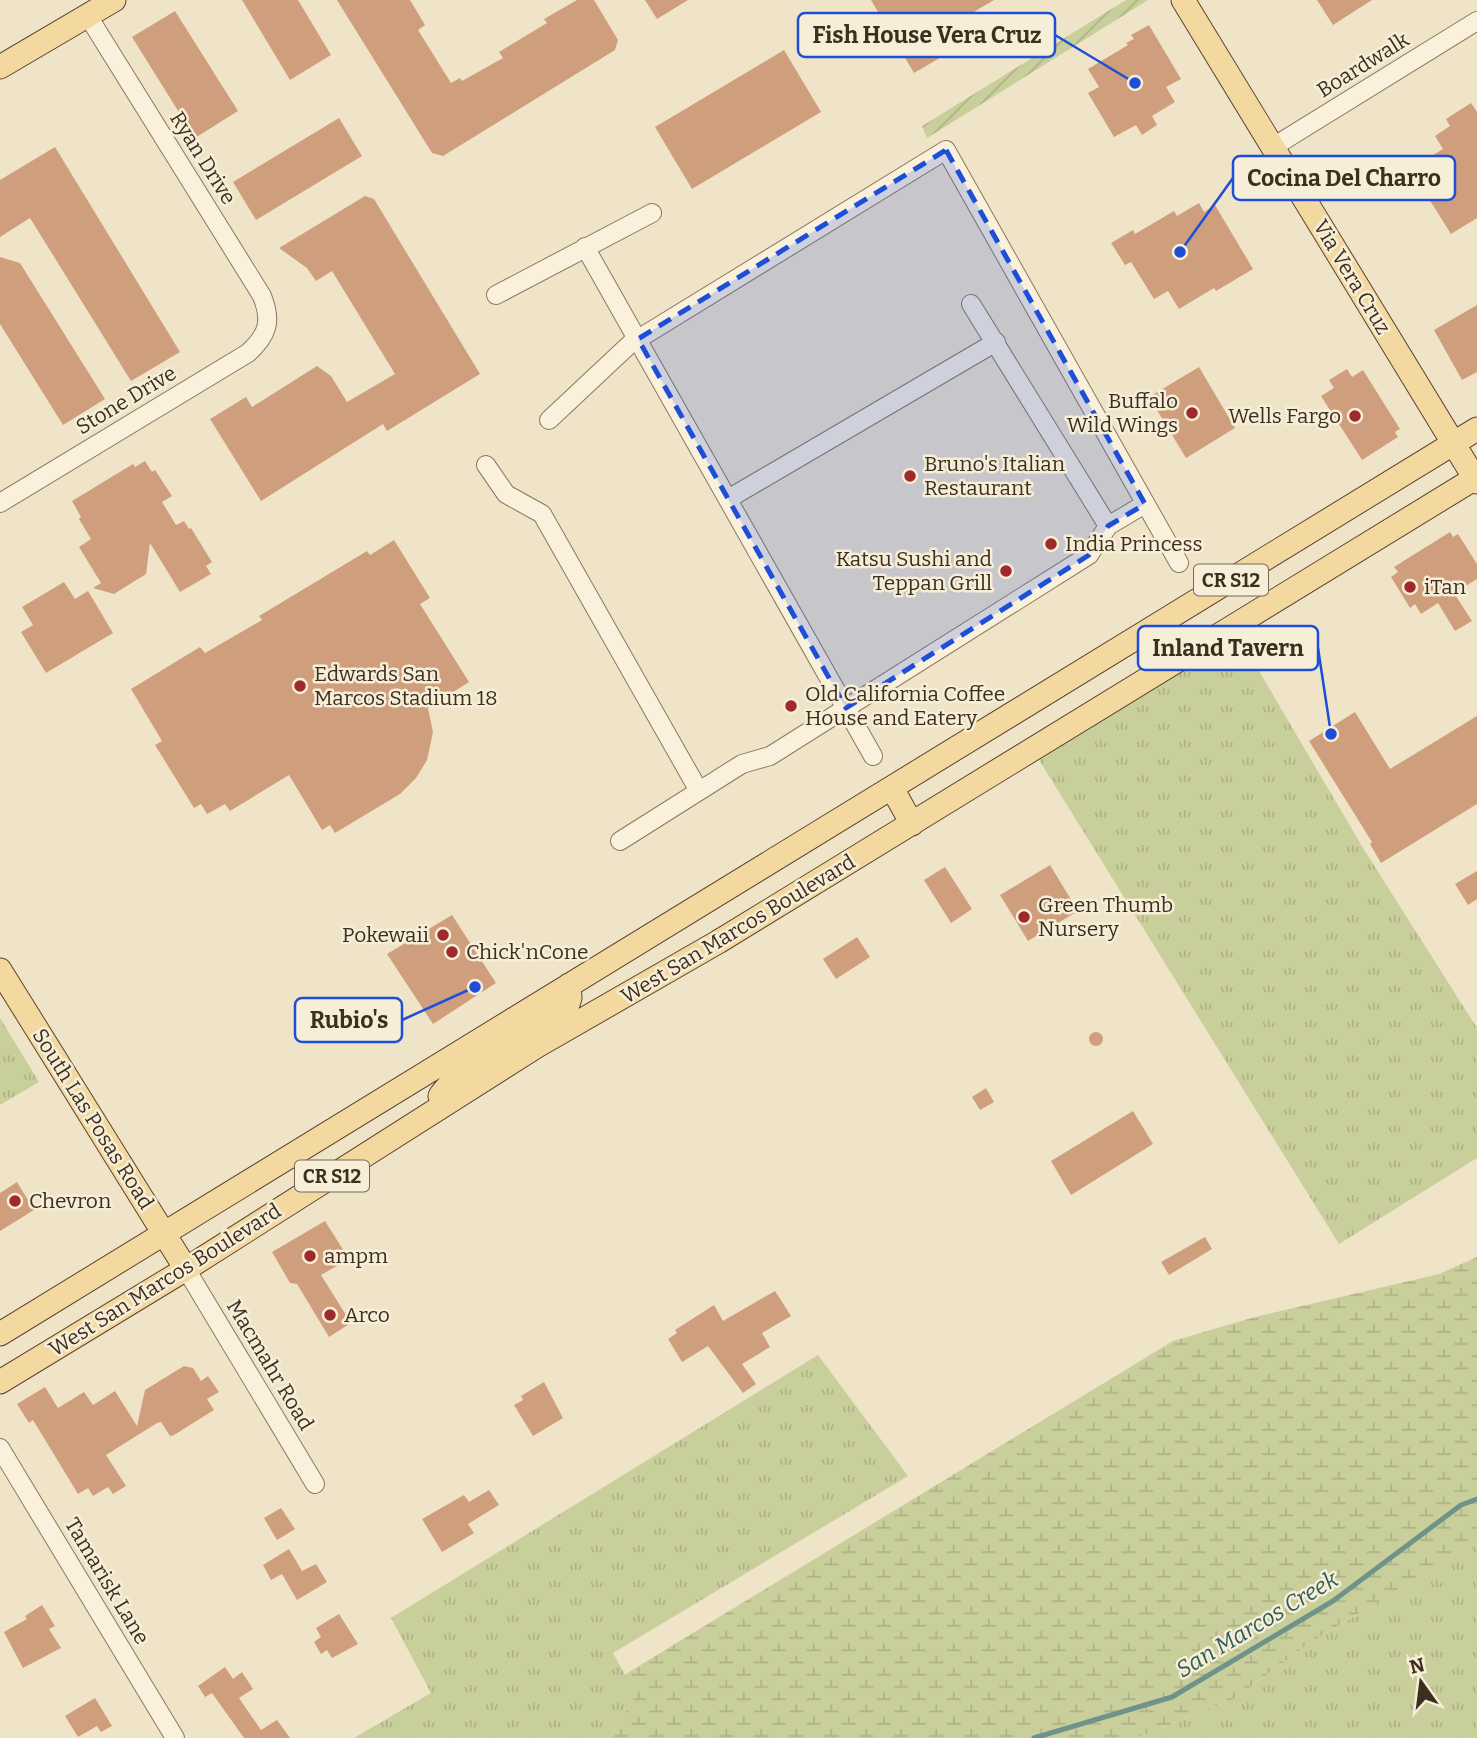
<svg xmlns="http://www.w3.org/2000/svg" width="1477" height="1738" font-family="Bitter,serif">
  <defs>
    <pattern id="grass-tufts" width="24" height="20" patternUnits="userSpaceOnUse" patternTransform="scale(1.75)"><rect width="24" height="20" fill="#c9cf9b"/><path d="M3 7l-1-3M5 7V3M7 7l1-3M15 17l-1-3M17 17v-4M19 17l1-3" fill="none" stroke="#aeb285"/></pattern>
    <pattern id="wetland-marsh" width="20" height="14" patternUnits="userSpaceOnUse" patternTransform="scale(1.75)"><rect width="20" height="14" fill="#c9cf9b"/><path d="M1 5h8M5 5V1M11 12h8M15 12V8" fill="none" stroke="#aeb285"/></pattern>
    <pattern id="garden-furrows" width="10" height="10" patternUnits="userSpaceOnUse" patternTransform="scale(1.75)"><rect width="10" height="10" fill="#c9cf9b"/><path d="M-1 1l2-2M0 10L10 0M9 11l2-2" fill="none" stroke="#aeb285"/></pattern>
  </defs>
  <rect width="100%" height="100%" fill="#f0e4c8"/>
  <path fill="url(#grass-tufts)" d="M 1239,637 L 1363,848 L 1477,1028 L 1477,1158 L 1339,1244 L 1039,760 Z
    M 0,1018 L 39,1082 L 0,1105 Z
    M 818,1355 L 908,1476 L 613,1653 L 636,1695 L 609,1738 L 354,1738 L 431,1693 L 391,1618 Z
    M 1477,1542 L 1477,1738 L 1136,1738 L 1234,1699 L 1308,1644 Z"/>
  <path fill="url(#wetland-marsh)" d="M 1477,1257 L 1477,1542 L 1308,1644 L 1234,1699 L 1136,1738 L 609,1738 L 636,1695 L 624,1675 L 1173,1341 L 1255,1317 L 1439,1274 Z"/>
  <path fill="url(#garden-furrows)" d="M 1126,0 L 1148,0 L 927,138 L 922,126 Z"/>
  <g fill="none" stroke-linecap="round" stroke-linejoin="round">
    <path stroke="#6f938a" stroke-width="5" d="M 1034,1738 L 1172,1697 L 1333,1601 L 1461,1505 L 1477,1499"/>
  </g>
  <path fill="#cf9f7d" d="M 242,0 L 298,0 L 331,55 L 290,80 Z
    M 337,0 L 410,0 L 425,25 L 418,30 L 451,83 L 460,78 L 462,81 L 503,58 L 499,52 L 547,23 L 544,19 L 577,0 L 594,0 L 618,40 L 615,50 L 443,156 L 432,153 Z
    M 645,0 L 688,0 L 657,19 Z
    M 871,0 L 994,0 L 950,26 L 962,45 L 914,73 Z
    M 1317,0 L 1372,0 L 1333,25 Z
    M 175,11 L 238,111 L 195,138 L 132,37 Z
    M 1149,25 L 1181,79 L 1166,87 L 1175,102 L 1152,116 L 1157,125 L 1142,135 L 1136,125 L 1114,137 L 1088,93 L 1099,87 L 1088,69 L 1128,45 L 1126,43 L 1134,39 L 1131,35 Z
    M 784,50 L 821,112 L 692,189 L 655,127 Z
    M 1471,103 L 1477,112 L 1477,218 L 1451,234 L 1424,191 L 1427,190 L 1420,178 L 1422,169 L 1431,163 L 1428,158 L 1443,149 L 1435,136 L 1450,126 L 1446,119 Z
    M 339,118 L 362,156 L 256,220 L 233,182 Z
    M 55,147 L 180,352 L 131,381 L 30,218 L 0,237 L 0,180 Z
    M 365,196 L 374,199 L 480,374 L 387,431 L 383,424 L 261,501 L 210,419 L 246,397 L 252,407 L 317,366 L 331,376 L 347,402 L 395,374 L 332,271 L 316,281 L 307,268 L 279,248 Z
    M 1199,203 L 1204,212 L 1215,205 L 1253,269 L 1216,291 L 1214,288 L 1179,309 L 1168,291 L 1154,299 L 1131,262 L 1125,265 L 1111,243 L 1133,230 L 1135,234 L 1174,211 L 1177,216 Z
    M 0,257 L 20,263 L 105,399 L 63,425 L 0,324 Z
    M 1477,305 L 1477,372 L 1462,380 L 1434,330 Z
    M 1199,367 L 1235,428 L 1186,458 L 1149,397 Z
    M 1347,369 L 1352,377 L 1363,370 L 1400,429 L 1395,432 L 1398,437 L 1362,460 L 1321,396 L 1334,388 L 1329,380 Z
    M 145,461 L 152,472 L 155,470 L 172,496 L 162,502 L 176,525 L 184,521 L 189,529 L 191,528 L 212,562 L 206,566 L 211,574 L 180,592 L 150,543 L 146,574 L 114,594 L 93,588 L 101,583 L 79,547 L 91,539 L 79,519 L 81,517 L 72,501 L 133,464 L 135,467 Z
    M 1450,532 L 1453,537 L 1458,534 L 1477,564 L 1477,579 L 1454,593 L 1472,621 L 1455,631 L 1438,603 L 1421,614 L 1415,604 L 1410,608 L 1391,577 L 1398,572 L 1394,567 Z
    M 394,540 L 430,598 L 420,604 L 469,682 L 428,708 L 433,732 L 427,760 L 416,778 L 400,794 L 335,833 L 330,825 L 322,830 L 289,775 L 230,811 L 225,804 L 207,814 L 201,804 L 194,808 L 155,745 L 162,741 L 131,689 L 200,647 L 205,653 L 262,620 L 259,616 L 367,551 L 370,555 Z
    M 64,582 L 75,599 L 88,591 L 113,633 L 46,673 L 21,632 L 33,625 L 22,607 Z
    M 1355,712 L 1390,769 L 1477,716 L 1477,804 L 1381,863 L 1370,844 L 1372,842 L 1309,741 Z
    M 1050,865 L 1078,911 L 1028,941 L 1000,895 Z
    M 945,867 L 972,909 L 951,923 L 924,880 Z
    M 1477,871 L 1477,899 L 1468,905 L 1455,884 Z
    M 452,915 L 496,983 L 433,1024 L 387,954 Z
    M 857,937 L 870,957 L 836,979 L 823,959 Z
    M1089 1039a7 7 0 1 1 14 0a7 7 0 1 1-14 0Z
    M 986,1088 L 994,1102 L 980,1110 L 972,1097 Z
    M 1133,1111 L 1153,1144 L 1071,1195 L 1051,1161 Z
    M 17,1182 L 34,1210 L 0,1231 L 0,1193 Z
    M 325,1221 L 349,1259 L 321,1275 L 351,1323 L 329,1337 L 297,1284 L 290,1283 L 272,1252 Z
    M 1205,1237 L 1212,1249 L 1169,1275 L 1161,1262 Z
    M 775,1291 L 791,1316 L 762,1333 L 770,1347 L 742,1364 L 756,1384 L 743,1393 L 708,1346 L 682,1362 L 668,1339 L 677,1333 L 675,1330 L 714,1305 L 723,1321 Z
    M 184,1366 L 193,1368 L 201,1381 L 208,1376 L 219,1392 L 207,1399 L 214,1410 L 174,1435 L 170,1436 L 161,1422 L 157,1423 L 106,1455 L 126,1486 L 113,1494 L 108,1487 L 93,1496 L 88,1488 L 78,1494 L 33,1420 L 29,1423 L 17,1404 L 45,1387 L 58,1408 L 84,1392 L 93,1405 L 115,1391 L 137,1426 L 145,1390 Z
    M 544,1382 L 563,1418 L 533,1436 L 514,1405 L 523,1400 L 521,1396 Z
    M 489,1490 L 499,1505 L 468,1524 L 474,1533 L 442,1552 L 422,1519 L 464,1495 L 469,1502 Z
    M 281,1508 L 295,1529 L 277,1540 L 264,1518 Z
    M 289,1549 L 302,1571 L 316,1564 L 327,1582 L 297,1600 L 282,1574 L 271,1580 L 263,1565 Z
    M 42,1605 L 55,1626 L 49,1629 L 61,1648 L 23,1668 L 4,1632 L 27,1619 L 25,1616 Z
    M 339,1614 L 358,1644 L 332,1658 L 327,1650 L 321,1654 L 314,1642 L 321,1637 L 316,1628 Z
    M 225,1667 L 233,1679 L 242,1672 L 253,1689 L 239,1698 L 261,1730 L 277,1720 L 290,1738 L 244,1738 L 212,1693 L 205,1697 L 198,1686 Z
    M 95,1698 L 112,1726 L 101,1732 L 97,1726 L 78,1737 L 65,1716 Z"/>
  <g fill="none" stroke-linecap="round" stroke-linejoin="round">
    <g stroke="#8d765c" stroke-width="20">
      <path id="minor" d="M 1273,147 L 1477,21
        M 585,247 L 873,756
        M 496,295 L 652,213
        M 971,304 L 1108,526
        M 549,420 L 630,344 L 946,150 L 1179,563
        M 486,465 L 506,494 L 542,514 L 699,791
        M 728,499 L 996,342
        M 0,503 L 248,353 C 268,335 272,321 262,296 L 88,16
        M 620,841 L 742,764 L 770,756 L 1089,555 L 1108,526 L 1145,504
        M 186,1269 L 315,1484
        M 0,1448 L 175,1738"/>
    </g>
    <g stroke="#5b4430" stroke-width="25">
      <path id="major" d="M 1183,0 L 1477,482
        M 0,67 L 114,0
        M 892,788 L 912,824
        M 0,970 L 186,1269
        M 440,1096 C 462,1063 532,1033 567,1007 L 570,998 L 569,985
        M 0,1334 L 1477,429
        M 0,1382 L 186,1269 L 537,1046 L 718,942 L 1477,477"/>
    </g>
    <use href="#minor" stroke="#faf1dc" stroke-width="18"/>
    <use href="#major" stroke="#f3d9a0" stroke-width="23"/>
  </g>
  <path fill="#1d4ed8" fill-opacity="0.2" stroke="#1d4ed8" stroke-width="5" stroke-dasharray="14 9" stroke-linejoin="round" d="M 946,150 L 1145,504 L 1108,526 L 1089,555 L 846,708 L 638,339 Z"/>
  <g fill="#9e2a2b" stroke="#f7eed8" stroke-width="2.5">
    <circle cx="1192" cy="413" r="7"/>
    <circle cx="1355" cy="416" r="7"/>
    <circle cx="910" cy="476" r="7"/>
    <circle cx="1051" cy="544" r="7"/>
    <circle cx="1006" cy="571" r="7"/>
    <circle cx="1410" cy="587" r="7"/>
    <circle cx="300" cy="686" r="7"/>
    <circle cx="791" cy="706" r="7"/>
    <circle cx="1024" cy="917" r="7"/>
    <circle cx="443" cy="935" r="7"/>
    <circle cx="452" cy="952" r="7"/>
    <circle cx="15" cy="1201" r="7"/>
    <circle cx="310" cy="1256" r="7"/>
    <circle cx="330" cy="1315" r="7"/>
  </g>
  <g text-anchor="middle" stroke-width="5" stroke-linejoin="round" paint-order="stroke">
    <g fill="#f7eed8" stroke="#756857" stroke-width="2">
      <rect x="1194" y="564.5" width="74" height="31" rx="5"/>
      <rect x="295" y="1160.5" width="74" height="31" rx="5"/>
    </g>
    <g font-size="19" font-weight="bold" fill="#3d2e20">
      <text x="1231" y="587">CR S12</text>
      <text x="332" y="1183">CR S12</text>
    </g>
    <g font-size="21" fill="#3d2e20" stroke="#f7eed8">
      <text transform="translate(1363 65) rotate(-32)" y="7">Boardwalk</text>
      <text transform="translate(203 158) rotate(58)" y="7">Ryan Drive</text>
      <text transform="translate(1352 277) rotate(59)" y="7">Via Vera Cruz</text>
      <text transform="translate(126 400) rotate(-31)" y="7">Stone Drive</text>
      <text transform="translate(738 929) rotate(-31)" y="7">West San Marcos Boulevard</text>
      <text transform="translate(93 1119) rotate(58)" y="7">South Las Posas Road</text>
      <text transform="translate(165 1280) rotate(-32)" y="7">West San Marcos Boulevard</text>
      <text transform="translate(270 1365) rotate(59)" y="7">Macmahr Road</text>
      <text transform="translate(107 1581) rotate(59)" y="7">Tamarisk Lane</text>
    </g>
    <g font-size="21" fill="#3d2e20" stroke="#f7eed8" text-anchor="start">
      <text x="1178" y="408" text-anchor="end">Buffalo<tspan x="1178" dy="24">Wild Wings</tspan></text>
      <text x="1341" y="423" text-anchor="end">Wells Fargo</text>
      <text x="924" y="471">Bruno's Italian<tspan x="924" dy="24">Restaurant</tspan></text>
      <text x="1065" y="551">India Princess</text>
      <text x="992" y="566" text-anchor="end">Katsu Sushi and<tspan x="992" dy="24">Teppan Grill</tspan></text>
      <text x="1424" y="594">iTan</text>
      <text x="314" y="681">Edwards San<tspan x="314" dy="24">Marcos Stadium 18</tspan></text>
      <text x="805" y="701">Old California Coffee<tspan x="805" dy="24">House and Eatery</tspan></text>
      <text x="1038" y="912">Green Thumb<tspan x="1038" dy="24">Nursery</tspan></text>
      <text x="429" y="942" text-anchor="end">Pokewaii</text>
      <text x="466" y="959">Chick'nCone</text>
      <text x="29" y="1208">Chevron</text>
      <text x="324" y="1263">ampm</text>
      <text x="344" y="1322">Arco</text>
    </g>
    <g font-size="23" font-style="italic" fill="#2f5d5a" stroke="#f7eed8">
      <text transform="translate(1257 1624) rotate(-31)" y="8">San Marcos Creek</text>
    </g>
  </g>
  <path fill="none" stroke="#1d4ed8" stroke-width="2.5" d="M1135 83L1055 35M1180 252L1233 178M1331 734L1318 648M475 987L402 1020"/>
  <g fill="#1d4ed8" stroke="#f7eed8" stroke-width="2.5">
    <circle cx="1135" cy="83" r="7"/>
    <circle cx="1180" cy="252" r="7"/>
    <circle cx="1331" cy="734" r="7"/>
    <circle cx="475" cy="987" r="7"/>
  </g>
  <g fill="#f7eed8" stroke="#1d4ed8" stroke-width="2.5">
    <rect x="798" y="13" width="257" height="44" rx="7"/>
    <rect x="1233" y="156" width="222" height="44" rx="7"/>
    <rect x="1138" y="626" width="180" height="44" rx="7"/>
    <rect x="295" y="998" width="107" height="44" rx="7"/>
  </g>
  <g font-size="23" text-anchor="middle" font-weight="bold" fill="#3d2e20">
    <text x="927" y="43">Fish House Vera Cruz</text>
    <text x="1344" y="186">Cocina Del Charro</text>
    <text x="1228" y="656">Inland Tavern</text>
    <text x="349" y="1028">Rubio's</text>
  </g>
  <g transform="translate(1421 1682) rotate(346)" stroke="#f7eed8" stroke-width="5" paint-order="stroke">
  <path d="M0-5L12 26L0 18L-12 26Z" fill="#3d2e20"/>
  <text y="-10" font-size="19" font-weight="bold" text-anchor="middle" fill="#3d2e20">N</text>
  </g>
</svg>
